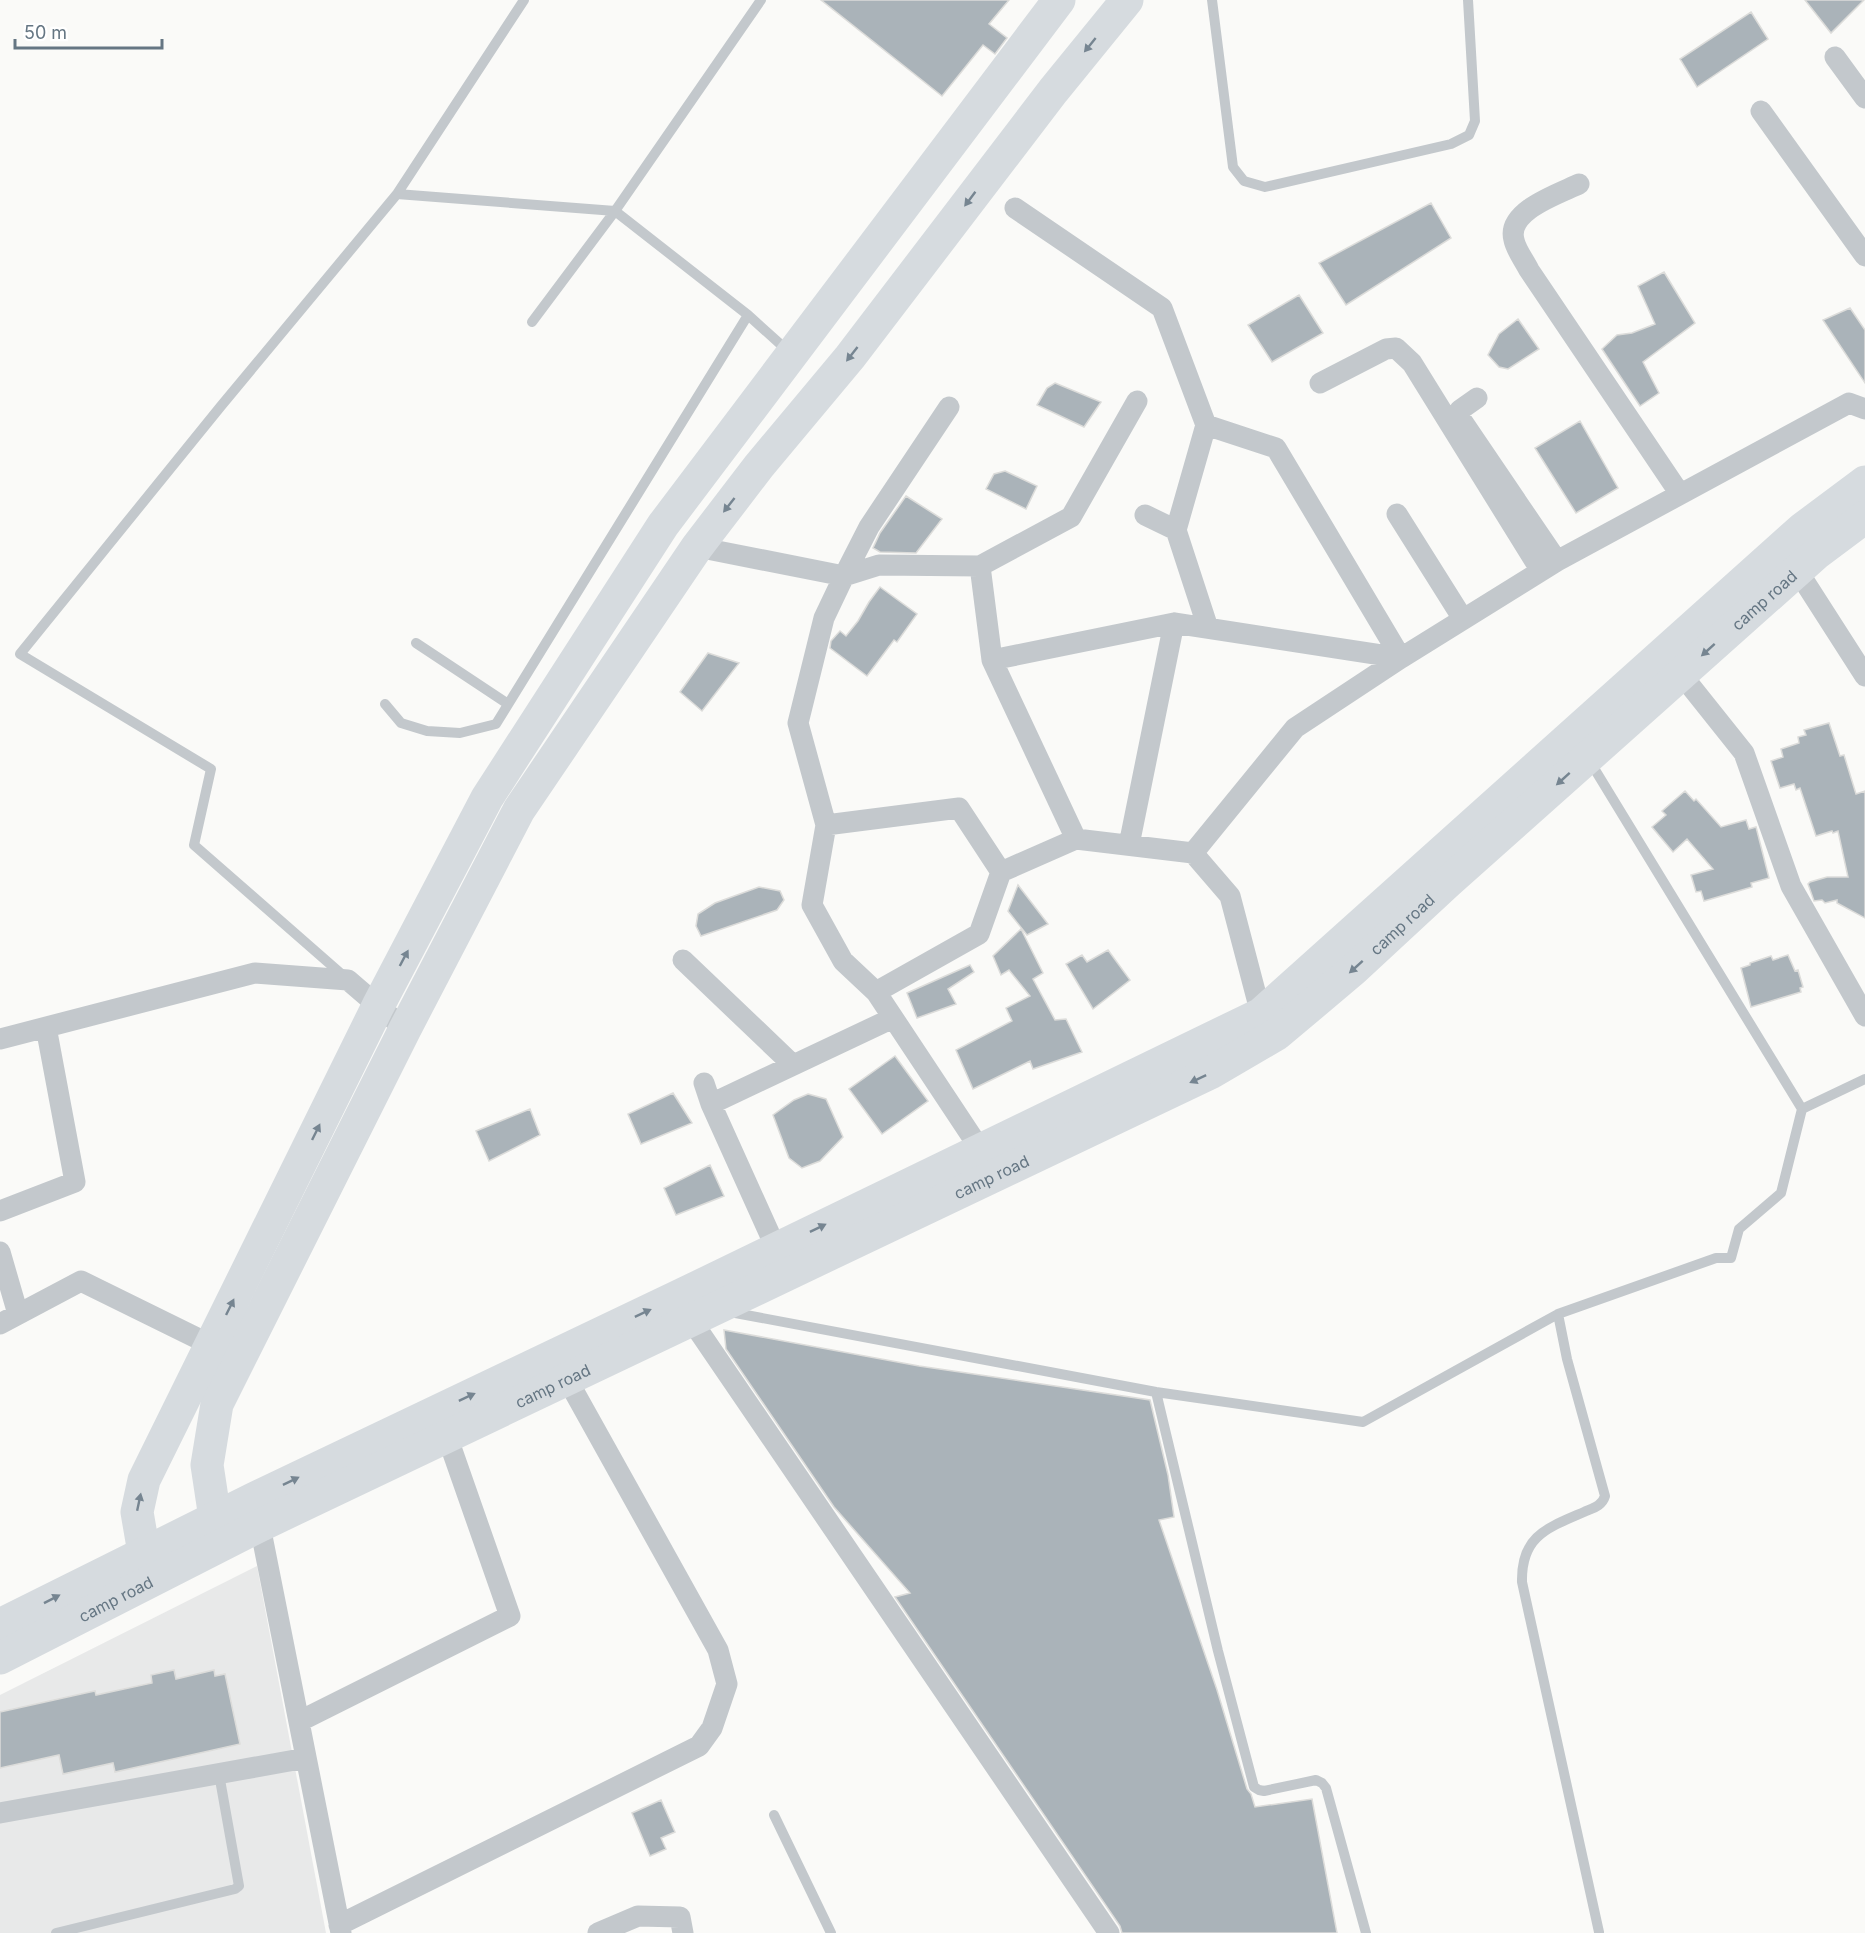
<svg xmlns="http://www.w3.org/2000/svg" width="1865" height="1933" font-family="Inter,sans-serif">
  <rect width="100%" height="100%" fill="#fafaf8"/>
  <path fill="#e8e9e9" d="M 257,1566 L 326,1933 L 0,1933 L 0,1695 Z"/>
  <path fill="#aab3b9" stroke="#dcdcda" stroke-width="1.5" d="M 821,0 L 1009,0 L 989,24 L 1007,38 L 995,54 L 983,45 L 942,96 Z
    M 1805,0 L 1864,0 L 1831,33 Z
    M 1751,12 L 1768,39 L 1697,87 L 1680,59 Z
    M 1431,203 L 1451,238 L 1346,305 L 1319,263 Z
    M 1664,272 L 1695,323 L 1643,362 L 1659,393 L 1640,406 L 1602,349 L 1617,335 L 1632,333 L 1655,324 L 1638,286 Z
    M 1299,295 L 1323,333 L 1272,362 L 1248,325 Z
    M 1850,308 L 1865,330 L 1865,383 L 1823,320 Z
    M 1518,319 L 1539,349 L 1508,369 L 1499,367 L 1488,355 L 1499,334 Z
    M 1055,383 L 1101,402 L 1084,427 L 1037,405 L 1047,388 Z
    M 1580,421 L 1618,488 L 1576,513 L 1535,448 Z
    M 1005,471 L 1037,486 L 1026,509 L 986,489 L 994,474 Z
    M 906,496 L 942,519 L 916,553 L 880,552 L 873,548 L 880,533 Z
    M 880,587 L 917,614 L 897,642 L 894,640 L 867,676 L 830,648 L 831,641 L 840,631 L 846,636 L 858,621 L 869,602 Z
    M 708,653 L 739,663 L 702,711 L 680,692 Z
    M 1829,723 L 1840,756 L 1844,755 L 1856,794 L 1865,791 L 1865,918 L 1837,903 L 1837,900 L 1825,903 L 1822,900 L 1814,901 L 1808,884 L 1810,882 L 1827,877 L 1848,877 L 1838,831 L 1833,833 L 1832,831 L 1816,836 L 1800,788 L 1796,790 L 1794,784 L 1780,788 L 1771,761 L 1783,757 L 1781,749 L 1799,743 L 1798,737 L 1806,735 L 1804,730 Z
    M 1685,791 L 1694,801 L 1696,799 L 1721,827 L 1746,820 L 1749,829 L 1756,827 L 1769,878 L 1751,883 L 1752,887 L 1704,901 L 1701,891 L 1696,892 L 1691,875 L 1713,869 L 1687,839 L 1673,852 L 1652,827 L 1666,815 L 1662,811 Z
    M 1018,885 L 1048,924 L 1027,935 L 1008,911 Z
    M 759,887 L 780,891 L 784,900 L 777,910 L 701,936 L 696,926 L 698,914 L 715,903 Z
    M 1021,929 L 1043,973 L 1033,979 L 1055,1020 L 1066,1019 L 1082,1052 L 1033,1069 L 1030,1061 L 973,1089 L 956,1050 L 1012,1021 L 1006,1008 L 1030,996 L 1009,970 L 1001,975 L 993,956 Z
    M 1108,950 L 1130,980 L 1093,1009 L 1066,964 L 1082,955 L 1087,962 Z
    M 1788,955 L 1795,971 L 1798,970 L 1803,987 L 1800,988 L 1801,992 L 1751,1007 L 1741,968 L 1750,965 L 1750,963 L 1771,956 L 1773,960 Z
    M 970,965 L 974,972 L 948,989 L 956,1004 L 917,1018 L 907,993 Z
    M 895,1056 L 928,1101 L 882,1134 L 849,1089 Z
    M 673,1093 L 692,1123 L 641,1144 L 628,1114 Z
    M 808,1094 L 826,1099 L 843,1137 L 820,1161 L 802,1168 L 789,1158 L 773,1115 L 794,1100 Z
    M 530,1109 L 540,1135 L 489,1161 L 476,1131 Z
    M 710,1165 L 724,1196 L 676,1215 L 664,1188 Z
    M 724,1330 L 919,1366 L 1150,1400 L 1168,1475 L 1174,1517 L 1159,1520 L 1217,1690 L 1247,1789 L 1251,1794 L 1255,1807 L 1312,1799 L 1337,1933 L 1122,1933 L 1120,1926 L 895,1597 L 910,1593 L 834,1507 L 726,1349 Z
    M 174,1670 L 176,1679 L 214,1670 L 215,1676 L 225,1674 L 240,1744 L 115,1772 L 113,1763 L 63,1774 L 59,1755 L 0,1768 L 0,1712 L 90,1692 L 95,1691 L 96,1695 L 152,1683 L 151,1675 Z
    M 661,1800 L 675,1832 L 661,1838 L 666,1849 L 650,1856 L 632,1813 Z"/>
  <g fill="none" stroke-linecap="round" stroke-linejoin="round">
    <path stroke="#c3c8cc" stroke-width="10" d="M 524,0 L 397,194 L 615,211 L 748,315 L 789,352
      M 1212,0 L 1233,167 L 1244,181 L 1265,187 L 1451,144 L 1469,135 L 1475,121 L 1468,0
      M 532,322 L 615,211 L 761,0
      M 416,643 L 508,704
      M 385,704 L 401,723 L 427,731 L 460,733 L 496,724 L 748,315
      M 346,978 L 194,845 L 211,769 L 20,654 L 221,406 L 397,194
      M 1802,1109 L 1865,1079
      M 730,1312 L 1156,1392 L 1363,1422 L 1558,1314 L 1716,1258 L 1731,1258 L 1739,1229 L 1781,1193 L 1802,1109 L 1589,760
      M 1558,1314 L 1567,1359 L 1605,1496 C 1602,1506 1593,1508 1584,1512 C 1547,1528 1521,1536 1522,1582 L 1599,1932
      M 1156,1392 L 1218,1651 L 1254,1787 L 1259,1790 L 1264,1791 L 1316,1780 L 1322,1783 L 1326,1788 L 1366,1933
      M 774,1815 L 831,1933
      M 56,1933 L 235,1889 L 239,1886 L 219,1774"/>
    <path stroke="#c3c8cc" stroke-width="21" d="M 1835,57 L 1865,98
      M 1761,111 L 1865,256
      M 1579,184 C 1558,194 1506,211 1514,240 C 1516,250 1524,260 1529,270 L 1680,494
      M 1015,208 L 1162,308 L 1206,425 L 1176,530 L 1208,628
      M 1320,383 L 1386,349 L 1396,348 L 1412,363 L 1541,571
      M 1477,398 L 1460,410 L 1460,418 L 1557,561
      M 1206,425 L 1276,448 L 1401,658
      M 1397,514 L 1463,619
      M 1145,515 L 1176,530
      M 697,547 L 844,576 L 869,527 L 949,407
      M 1790,561 L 1797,570 L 1865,676
      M 980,566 L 992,660 L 1076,839
      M 992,660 L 1174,623 L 1401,658
      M 1681,674 L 1744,753 L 1791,886 L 1865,1016
      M 826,825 L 959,808 L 1001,872 L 979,934 L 876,992
      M 1129,845 L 1174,623
      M 1193,853 L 1295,728 L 1401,658 L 1557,561 L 1849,403 L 1865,409
      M 1001,872 L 1076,839 L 1193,853 L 1230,896 L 1261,1014
      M 683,960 L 792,1064
      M 0,1039 L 255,973 L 348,980 L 405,1029
      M 704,1083 L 711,1104 L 776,1248
      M 711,1104 L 893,1018
      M 986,1158 L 876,992 L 843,961 L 812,905 L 826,825 L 798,723 L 824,618 L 844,576 L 879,565 L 980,566 L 1071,517 L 1137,401
      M 0,1211 L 75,1182 L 46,1027
      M 0,1252 L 18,1314
      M 685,1311 L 1109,1933
      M 0,1324 L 81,1281 L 211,1345
      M 258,1516 L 341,1933
      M 300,1721 L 510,1616 L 447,1436
      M 0,1813 L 306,1758
      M 339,1925 L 699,1746 L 712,1728 L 727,1684 L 718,1650 L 567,1379
      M 598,1933 L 638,1916 L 680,1917 L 683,1933"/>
    <g stroke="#d6dbdf" stroke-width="33">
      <path d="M 224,1537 L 215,1518 L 207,1465 L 217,1404 L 405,1029 L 519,810 L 697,547 L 759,466 L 850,357 L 1053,91 L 1127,0"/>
      <path d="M 152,1571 L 144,1553 L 137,1512 L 144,1480 L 378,1006 L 487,798 L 663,525 L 1059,0"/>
      <path d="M 0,1625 L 253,1499 L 677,1297 L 1261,1014 L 1802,529 L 1865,482"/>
      <path id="s1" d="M 0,1658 L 261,1525 L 1212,1072 L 1277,1034 L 1353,970 L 1448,882 L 1817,553 L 1865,517"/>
    </g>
  </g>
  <defs><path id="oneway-solid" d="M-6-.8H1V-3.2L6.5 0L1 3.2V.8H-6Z" transform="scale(1.5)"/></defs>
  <g fill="#768591">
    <use href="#oneway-solid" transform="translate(1090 45) rotate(129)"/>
    <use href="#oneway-solid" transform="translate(970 199) rotate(127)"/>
    <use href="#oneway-solid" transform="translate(852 354) rotate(128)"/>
    <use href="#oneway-solid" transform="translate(729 505) rotate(128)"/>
    <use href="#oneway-solid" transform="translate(1708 650) rotate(138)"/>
    <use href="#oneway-solid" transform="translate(1563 779) rotate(138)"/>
    <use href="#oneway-solid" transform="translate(404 958) rotate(-62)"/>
    <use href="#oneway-solid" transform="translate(1356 967) rotate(138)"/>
    <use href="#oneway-solid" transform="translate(1198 1079) rotate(155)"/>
    <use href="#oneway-solid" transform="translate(316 1132) rotate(-64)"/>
    <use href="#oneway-solid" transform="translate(818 1228) rotate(-26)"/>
    <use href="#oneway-solid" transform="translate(230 1307) rotate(-64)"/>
    <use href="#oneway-solid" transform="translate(643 1313) rotate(-25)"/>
    <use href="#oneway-solid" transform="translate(467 1397) rotate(-25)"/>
    <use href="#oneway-solid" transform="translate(291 1481) rotate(-26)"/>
    <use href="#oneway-solid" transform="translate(139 1502) rotate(-78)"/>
    <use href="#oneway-solid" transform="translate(52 1599) rotate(-27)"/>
  </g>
  <g text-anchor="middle" stroke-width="6" stroke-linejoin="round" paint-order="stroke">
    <g font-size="16" fill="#657683" stroke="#fff">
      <text dy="6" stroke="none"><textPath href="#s1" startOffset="2074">camp road</textPath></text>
      <text dy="6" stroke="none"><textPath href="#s1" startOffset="1588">camp road</textPath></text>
      <text dy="6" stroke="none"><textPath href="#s1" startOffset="1102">camp road</textPath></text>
      <text dy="6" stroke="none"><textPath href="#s1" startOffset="616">camp road</textPath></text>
      <text dy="6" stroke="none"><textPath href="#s1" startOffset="130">camp road</textPath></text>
    </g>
  </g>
  <path d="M15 39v9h147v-9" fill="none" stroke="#657683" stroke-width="3"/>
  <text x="24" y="39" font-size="18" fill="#657683" stroke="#ffffff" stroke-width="4.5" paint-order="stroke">50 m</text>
</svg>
